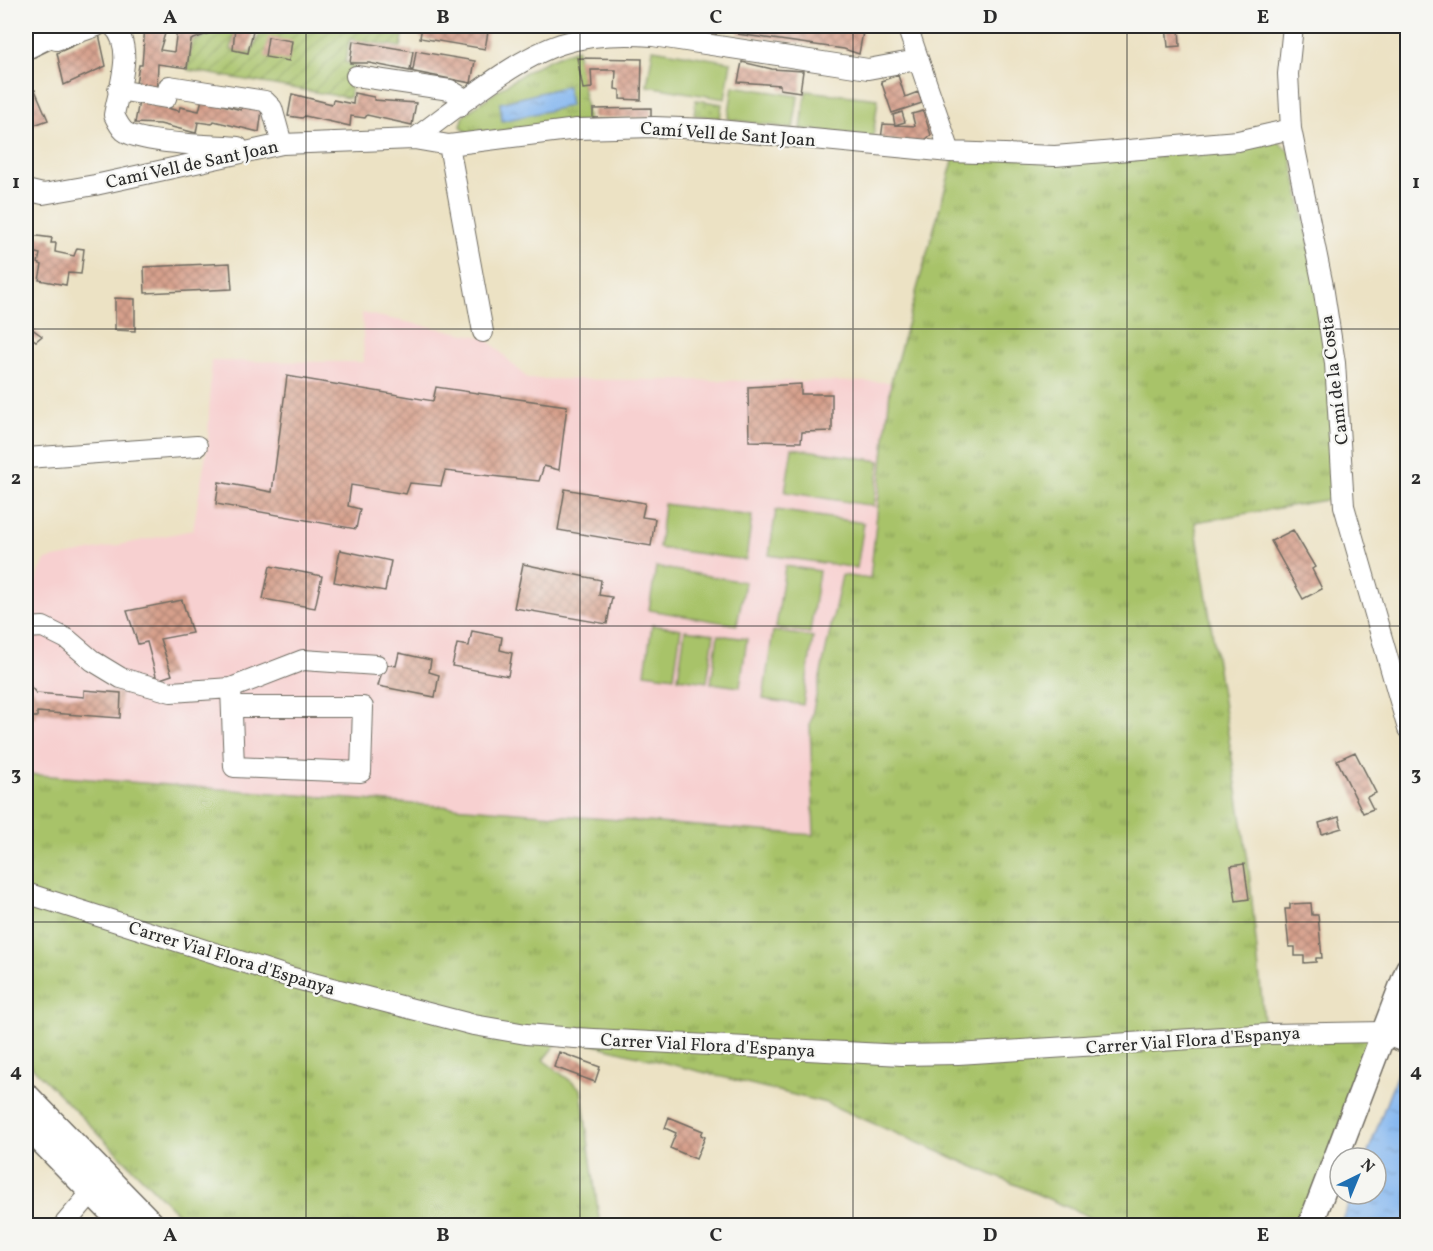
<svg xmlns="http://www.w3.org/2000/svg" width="1433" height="1251" font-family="Vollkorn,serif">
  <defs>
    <pattern id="grass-tufts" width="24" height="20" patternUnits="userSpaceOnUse" patternTransform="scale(1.5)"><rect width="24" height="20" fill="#a8c369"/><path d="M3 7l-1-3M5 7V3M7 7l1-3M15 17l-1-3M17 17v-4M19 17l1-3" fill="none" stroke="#899f57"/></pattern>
    <pattern id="park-dots" width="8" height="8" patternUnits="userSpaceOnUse" patternTransform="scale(1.5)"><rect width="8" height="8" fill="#a8c369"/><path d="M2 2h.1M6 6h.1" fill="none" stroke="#899f57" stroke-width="1.8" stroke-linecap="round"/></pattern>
    <pattern id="garden-furrows" width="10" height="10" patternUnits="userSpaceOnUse" patternTransform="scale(1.5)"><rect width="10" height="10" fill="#a8c369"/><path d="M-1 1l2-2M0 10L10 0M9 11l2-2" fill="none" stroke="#899f57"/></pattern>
    <pattern id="water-ripples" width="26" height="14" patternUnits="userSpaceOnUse" patternTransform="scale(1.5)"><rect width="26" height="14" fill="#82b5ef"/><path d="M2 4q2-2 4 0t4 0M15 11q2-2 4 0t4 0" fill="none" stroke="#6b93c2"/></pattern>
    <pattern id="building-cross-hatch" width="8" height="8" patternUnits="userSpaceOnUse" patternTransform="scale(1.5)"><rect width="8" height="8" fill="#d7a08c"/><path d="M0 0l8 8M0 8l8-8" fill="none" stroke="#af8373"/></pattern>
  </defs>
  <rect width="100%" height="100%" fill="#f6f6f2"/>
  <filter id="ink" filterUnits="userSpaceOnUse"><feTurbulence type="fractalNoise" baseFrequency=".0167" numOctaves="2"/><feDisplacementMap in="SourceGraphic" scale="12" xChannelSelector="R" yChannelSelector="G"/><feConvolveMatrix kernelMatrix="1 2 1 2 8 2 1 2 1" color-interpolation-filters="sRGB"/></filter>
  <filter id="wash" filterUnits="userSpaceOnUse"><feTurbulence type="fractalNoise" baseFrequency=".008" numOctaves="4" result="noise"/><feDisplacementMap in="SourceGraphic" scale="24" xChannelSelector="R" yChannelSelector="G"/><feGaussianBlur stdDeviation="1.35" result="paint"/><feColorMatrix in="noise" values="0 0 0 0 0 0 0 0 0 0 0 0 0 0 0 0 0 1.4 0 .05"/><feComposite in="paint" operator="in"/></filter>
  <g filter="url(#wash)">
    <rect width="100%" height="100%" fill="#ece2c4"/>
    <path fill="#f7d0d0" d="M 362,313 L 486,338 L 528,379 L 891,382 L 870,580 L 843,575 L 810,724 L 814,835 L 26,774 L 26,602 L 45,560 L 193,530 L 208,442 L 211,361 L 364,362 Z"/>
    <path fill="url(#grass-tufts)" stroke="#6a774a" stroke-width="1.5" d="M 577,49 L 588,122 L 469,135 L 461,126 L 464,115 C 500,89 534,62 577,49 Z
      M 1275,139 L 1290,152 L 1328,332 L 1344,497 L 1195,522 L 1248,861 L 1264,1021 L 1384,1032 L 1310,1225 L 1109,1225 L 826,1103 L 562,1037 L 543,1060 L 581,1089 L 600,1225 L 189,1225 L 26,1061 L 26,774 L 814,835 L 810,724 L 842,575 L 870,579 L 891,382 L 954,157 Z"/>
    <path fill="url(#park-dots)" stroke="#6a774a" stroke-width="1.5" d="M 696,100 L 722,104 L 720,118 L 694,115 Z"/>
    <path fill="url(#garden-furrows)" stroke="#6a774a" stroke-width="1.5" d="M 231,26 L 235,26 L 231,50 L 251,53 L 263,26 L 405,26 L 401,47 L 350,39 L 345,62 L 355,65 L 349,98 L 188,70 L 192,41 Z"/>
    <path fill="#a8c369" stroke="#6a774a" stroke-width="1.5" d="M 653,49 L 731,62 L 725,99 L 647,86 Z
      M 733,86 L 798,96 L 793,129 L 728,119 Z
      M 806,91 L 878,99 L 873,137 L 801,129 Z
      M 792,448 L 880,461 L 874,506 L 785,492 Z
      M 664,504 L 752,516 L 746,560 L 659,548 Z
      M 776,510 L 864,523 L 857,568 L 769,555 Z
      M 785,566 L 819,571 L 810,633 L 776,628 Z
      M 656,567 L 745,582 L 737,625 L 649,610 Z
      M 652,625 L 681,629 L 674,677 L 645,673 Z
      M 685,630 L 714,634 L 707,682 L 678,678 Z
      M 773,631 L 813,637 L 803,705 L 763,699 Z
      M 718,635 L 747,639 L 740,687 L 711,683 Z"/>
    <path fill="url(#water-ripples)" stroke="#56708d" stroke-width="1.5" d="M 567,86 L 570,106 L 502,121 L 500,103 Z
      M 1407,1047 L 1407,1225 L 1341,1226 L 1352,1194 L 1376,1194 L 1376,1158 L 1366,1158 Z"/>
    <g id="blocks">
      <path fill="url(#building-cross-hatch)" d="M 145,26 L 167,27 L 160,50 L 174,52 L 177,29 L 186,26 L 228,26 L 191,40 L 187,68 L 158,64 L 157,88 L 136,84 L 139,65 L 142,65 Z
        M 235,26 L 254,26 L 248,53 L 233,50 Z
        M 422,26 L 489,26 L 485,49 L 420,38 Z
        M 695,26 L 718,26 L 716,35 L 693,33 Z
        M 739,26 L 823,26 L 822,29 L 842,32 L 843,28 L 863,32 L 859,54 L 844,49 L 738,34 Z
        M 1166,26 L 1179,26 L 1180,46 L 1168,47 Z
        M 99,34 L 106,66 L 64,85 L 57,53 Z
        M 268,37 L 292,41 L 289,61 L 265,57 Z
        M 353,41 L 413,51 L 410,70 L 413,70 L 416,51 L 475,61 L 471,83 L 369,63 L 350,63 Z
        M 577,58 L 642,59 L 641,100 L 620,99 L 620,90 L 615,89 L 616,70 L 591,70 L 592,88 L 583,89 Z
        M 742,62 L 772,69 L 803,71 L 800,92 L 780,89 L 780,85 L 738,82 Z
        M 898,75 L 905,97 L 918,92 L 922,103 L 892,113 L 881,81 Z
        M 35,90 L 48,120 L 26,128 L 26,93 Z
        M 354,93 L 374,97 L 374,100 L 416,103 L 412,125 L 367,115 L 365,118 L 351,116 L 350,126 L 305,116 L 302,118 L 288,116 L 292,94 L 332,104 L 333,100 L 353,104 Z
        M 202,99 L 241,110 L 242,106 L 262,110 L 259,132 L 214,121 L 212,124 L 198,122 L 196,133 L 160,124 L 135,123 L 139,101 L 179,111 L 180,107 L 199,111 Z
        M 651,108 L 651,118 L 593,118 L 593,109 Z
        M 923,111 L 931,135 L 921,143 L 881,139 L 883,124 L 915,126 L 912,114 Z
        M 902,112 L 905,122 L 895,125 L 893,115 Z
        M 30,235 L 52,238 L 51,243 L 56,243 L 55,252 L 74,256 L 77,248 L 84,249 L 81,274 L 68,273 L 66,285 L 39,280 L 42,265 L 38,263 L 40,254 L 28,251 Z
        M 230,263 L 232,289 L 145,293 L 144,267 Z
        M 115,298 L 135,299 L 135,331 L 115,330 Z
        M 26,319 L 28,326 L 42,336 L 36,341 L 26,334 Z
        M 287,376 L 433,401 L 436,387 L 567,406 L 559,470 L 544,466 L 539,481 L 445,471 L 441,486 L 410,483 L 406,494 L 351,485 L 348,506 L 360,509 L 356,529 L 216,504 L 219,482 L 272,492 Z
        M 801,384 L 801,394 L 832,394 L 832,431 L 802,432 L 801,442 L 749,441 L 748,387 Z
        M 565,489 L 645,503 L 642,517 L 655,519 L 651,546 L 558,530 Z
        M 1293,530 L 1315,567 L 1312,569 L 1322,589 L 1303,599 L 1271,541 Z
        M 340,550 L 391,561 L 385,591 L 334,582 Z
        M 523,564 L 601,580 L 599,595 L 612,597 L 607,624 L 514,608 Z
        M 270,566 L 322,576 L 315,608 L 263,599 Z
        M 182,600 L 192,633 L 160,639 L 172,675 L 157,680 L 147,642 L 138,644 L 127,611 Z
        M 472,631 L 502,637 L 500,650 L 512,653 L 508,676 L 452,666 L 457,644 L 469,646 Z
        M 399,653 L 431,660 L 429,672 L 439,675 L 435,697 L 378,686 L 384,664 L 396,666 Z
        M 26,681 L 36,693 L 84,697 L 84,690 L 121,693 L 120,718 L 37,712 L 37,717 L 26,717 Z
        M 1355,752 L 1376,793 L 1367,797 L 1373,809 L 1363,813 L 1337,760 Z
        M 1339,817 L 1342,828 L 1322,834 L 1319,823 Z
        M 1244,864 L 1249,899 L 1236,901 L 1231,866 Z
        M 1311,903 L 1312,915 L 1318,915 L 1322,958 L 1316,958 L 1316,962 L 1304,963 L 1304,956 L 1295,956 L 1295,947 L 1289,947 L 1285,909 L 1290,909 L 1290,904 Z
        M 559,1052 L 600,1067 L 595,1082 L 554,1067 Z
        M 669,1117 L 703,1131 L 701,1135 L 705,1137 L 696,1159 L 670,1148 L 676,1133 L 665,1128 Z"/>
    </g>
  </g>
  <g filter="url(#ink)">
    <use href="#blocks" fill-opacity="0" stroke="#6f6b61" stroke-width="1.5"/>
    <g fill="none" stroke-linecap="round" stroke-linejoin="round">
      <g stroke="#6f6b61" stroke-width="22">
        <path id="minor" d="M 113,26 C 135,47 119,87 114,115 C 117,121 119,126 124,131 C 140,144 214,145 238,147
          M 907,26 L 950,152
          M 1293,26 L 1288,74 L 1291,129 L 1323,286 L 1335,363 L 1344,506 L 1408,729
          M 56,40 L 97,26
          M 356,76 L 450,90 L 460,96 L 459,107
          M 118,90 L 166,98 L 169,86 L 265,101 L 272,108 L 282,144
          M 414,139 C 457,108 512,60 561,44 C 589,35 624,34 653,36 L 868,69 L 917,60
          M 449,145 L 483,332
          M 26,190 L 43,194 L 95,185 L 282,144 L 414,139 L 449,145 L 577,129 L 654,127 L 708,129 L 950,152 L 1055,156 L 1238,141 L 1291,129
          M 26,458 L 197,446
          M 26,628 L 43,627 L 67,639 L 93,661 L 121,678 L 171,692 L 231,688 L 303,660 L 377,665
          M 231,688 L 234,767 L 361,772 L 363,707 L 232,707
          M 26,893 L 293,978 L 474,1025 L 526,1034 L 575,1038 L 902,1055 L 958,1054 L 1269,1034 L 1384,1032
          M 63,1226 L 92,1192"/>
      </g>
      <g stroke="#6f6b61" stroke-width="27">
        <path id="major" d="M 26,47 L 69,26
          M 1384,1032 L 1408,1041
          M 26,1095 L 154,1226
          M 26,1125 L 125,1226
          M 1310,1226 L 1408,969"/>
      </g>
      <use href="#minor" stroke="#fff" stroke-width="20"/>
      <use href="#major" stroke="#fff" stroke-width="24"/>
    </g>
  </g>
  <path fill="none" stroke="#2b2b2b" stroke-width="1.5" stroke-opacity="0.55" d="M 306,26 L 306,1226M 580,26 L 580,1226M 853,26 L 853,1226M 1127,26 L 1127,1226M 26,329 L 1408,329M 26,626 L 1408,626M 26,922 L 1408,922"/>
  <g text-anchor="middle" stroke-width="4.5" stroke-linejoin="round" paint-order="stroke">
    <g font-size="18" fill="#2b2b2b" stroke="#f6f6f2">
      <text transform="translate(728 134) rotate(4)" y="6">Camí Vell de Sant Joan</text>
      <text transform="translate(192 164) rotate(-12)" y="6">Camí Vell de Sant Joan</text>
      <text transform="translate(1334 380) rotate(-97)" y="6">Camí de la Costa</text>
      <text transform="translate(232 958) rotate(17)" y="6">Carrer Vial Flora d'Espanya</text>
      <text transform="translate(1193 1040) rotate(-4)" y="6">Carrer Vial Flora d'Espanya</text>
      <text transform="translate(708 1045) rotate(3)" y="6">Carrer Vial Flora d'Espanya</text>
    </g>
  </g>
  <rect width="1433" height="1251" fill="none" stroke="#f6f6f2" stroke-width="66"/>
  <g transform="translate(1358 1176) rotate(43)"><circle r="28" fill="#f6f6f2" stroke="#a5a5a2" stroke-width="1.5"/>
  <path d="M0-4.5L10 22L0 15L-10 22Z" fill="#1f6fb2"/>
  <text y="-9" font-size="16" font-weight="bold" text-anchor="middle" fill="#2b2b2b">N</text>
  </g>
  <rect x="33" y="33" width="1367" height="1185" fill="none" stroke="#2b2b2b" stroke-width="2"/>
  <g font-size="20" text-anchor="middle" font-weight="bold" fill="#2b2b2b">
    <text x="170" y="23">A</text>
    <text x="443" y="23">B</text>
    <text x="716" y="23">C</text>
    <text x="990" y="23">D</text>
    <text x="1263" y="23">E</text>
    <text x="16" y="188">1</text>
    <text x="1416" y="188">1</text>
    <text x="16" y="484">2</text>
    <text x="1416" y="484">2</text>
    <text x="16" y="780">3</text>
    <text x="1416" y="780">3</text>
    <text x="16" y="1077">4</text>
    <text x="1416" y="1077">4</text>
    <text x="170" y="1241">A</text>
    <text x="443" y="1241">B</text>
    <text x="716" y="1241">C</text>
    <text x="990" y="1241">D</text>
    <text x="1263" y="1241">E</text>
  </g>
</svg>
